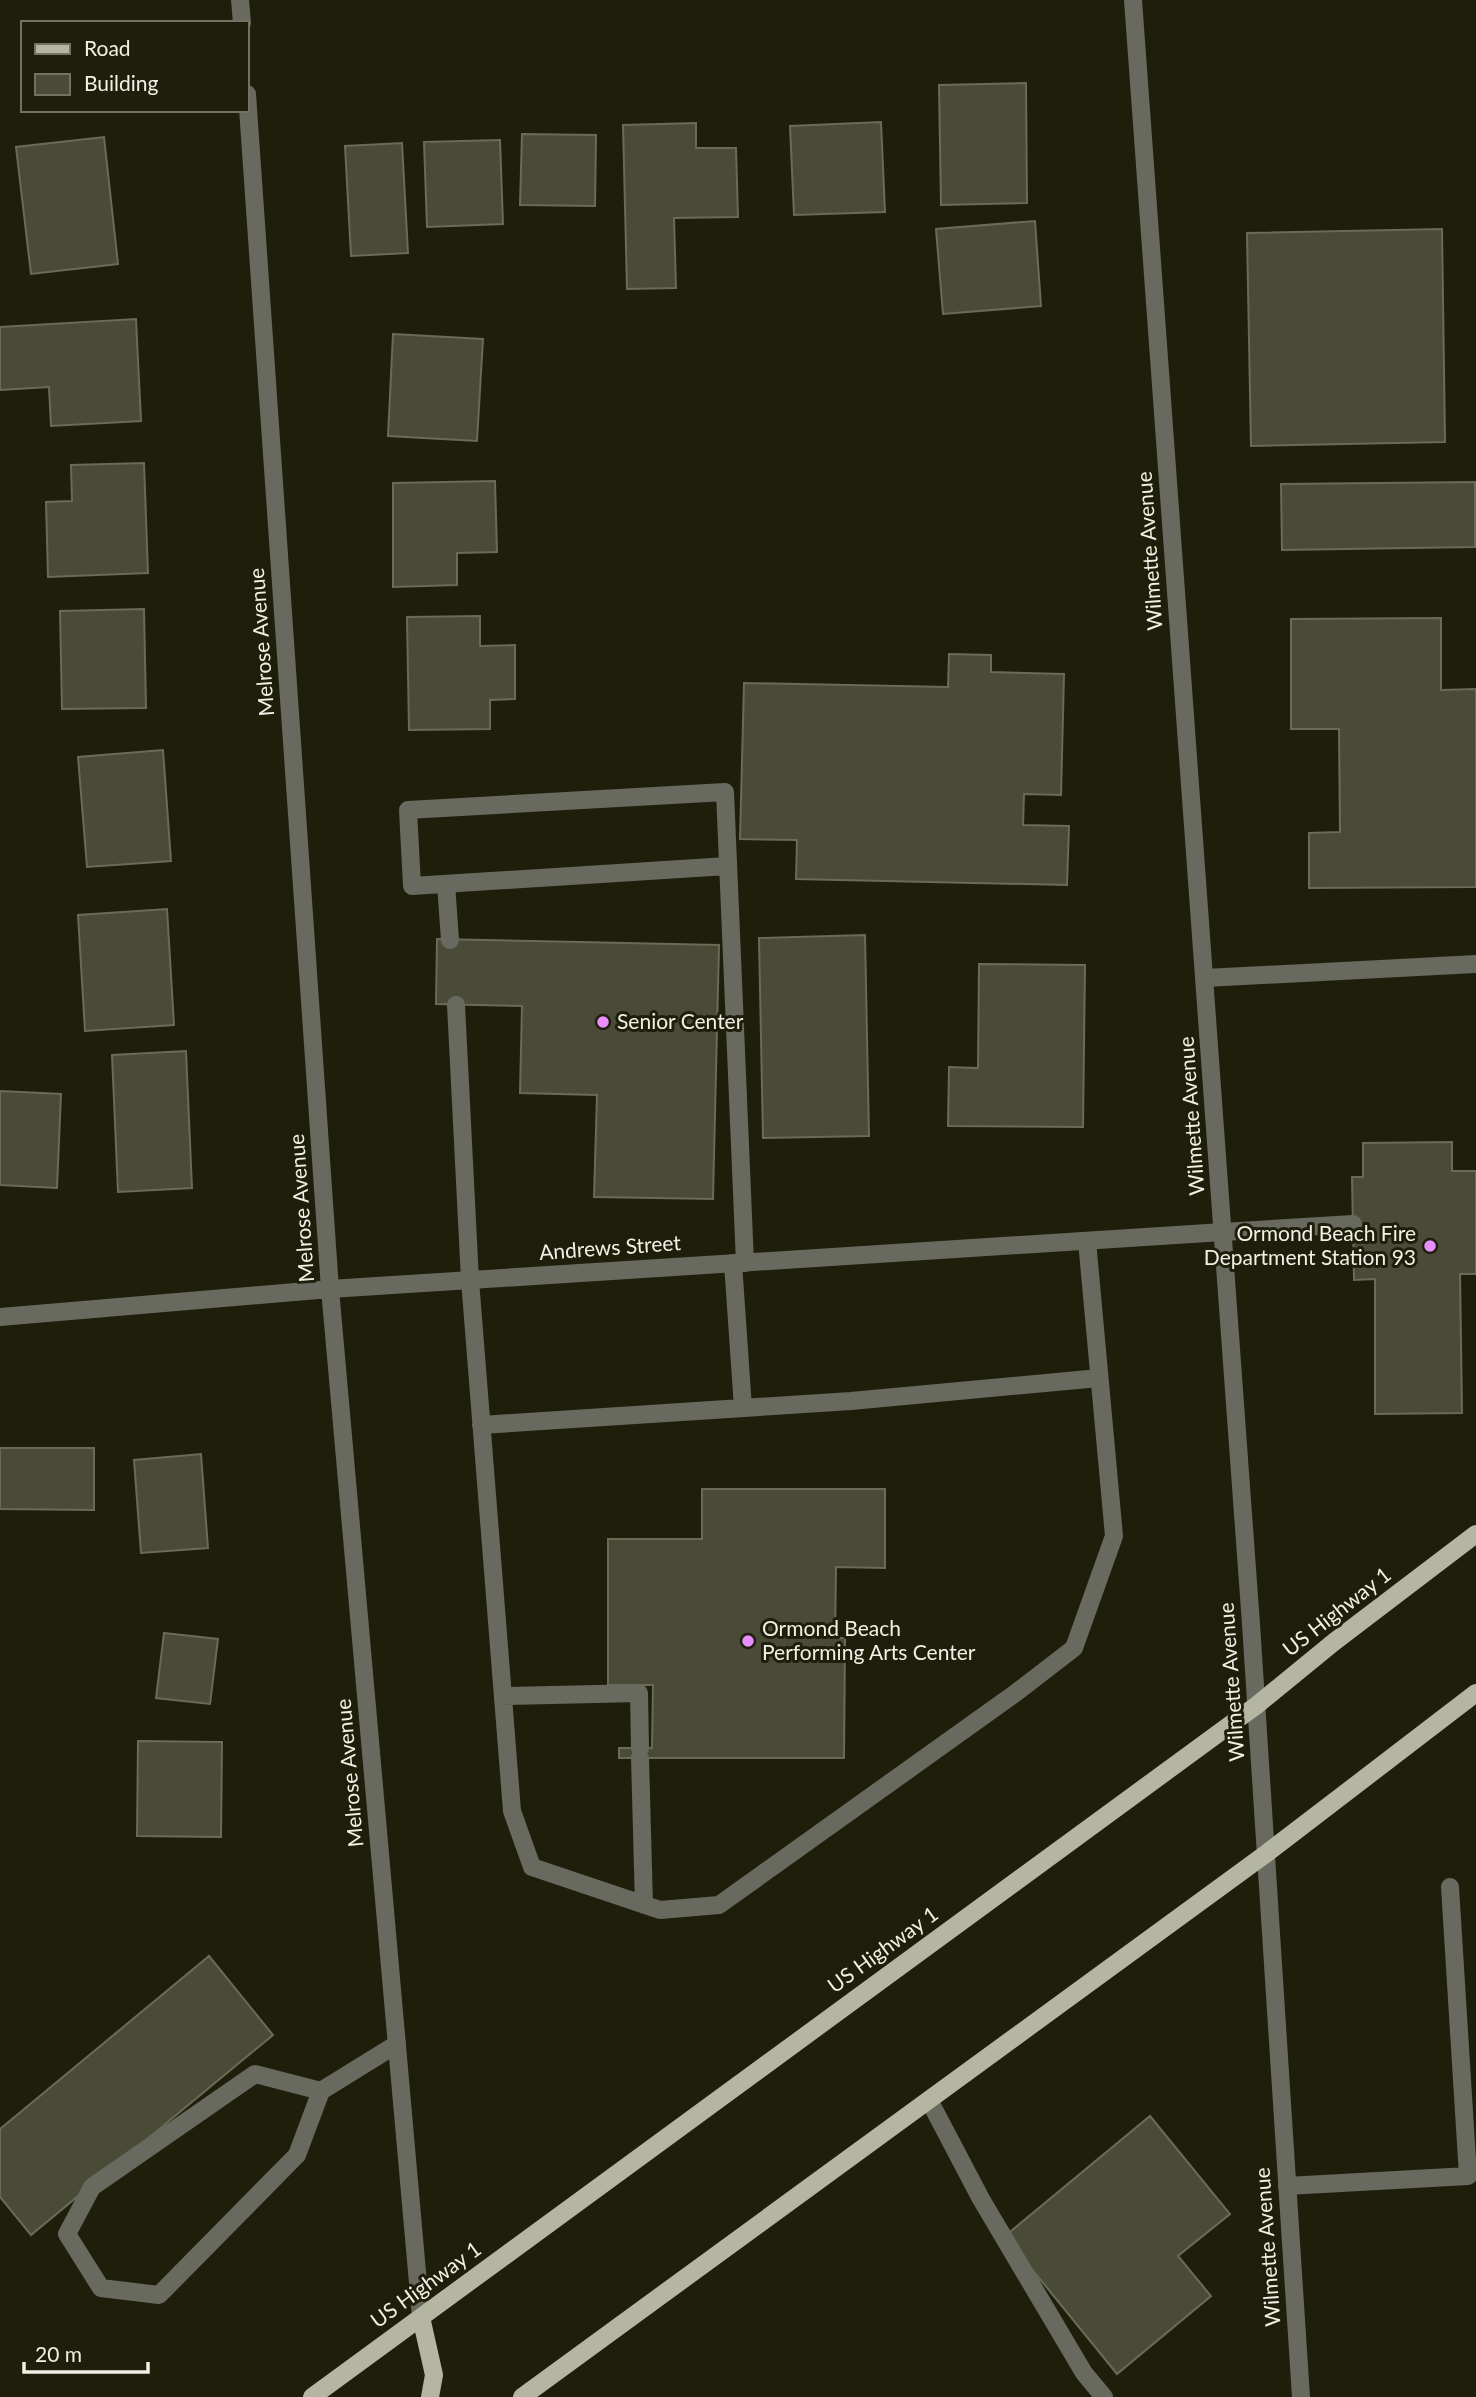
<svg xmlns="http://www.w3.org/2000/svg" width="1476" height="2397" font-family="Lato,sans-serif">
  <rect width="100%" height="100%" fill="#1e1e0b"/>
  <path fill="#4a4b37" stroke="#6a6b55" stroke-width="2" d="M 1026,83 L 1027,203 L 941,205 L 939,85 Z
    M 881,122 L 885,212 L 794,215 L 790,126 Z
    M 696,123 L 696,148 L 736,148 L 738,217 L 674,218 L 676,288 L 627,289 L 623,125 Z
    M 522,134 L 596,135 L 595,206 L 520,205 Z
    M 104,137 L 118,264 L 31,274 L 16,147 Z
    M 500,140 L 503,224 L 427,227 L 424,142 Z
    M 402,143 L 408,253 L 351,256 L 345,146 Z
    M 1035,221 L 1041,306 L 943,314 L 936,229 Z
    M 1442,229 L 1445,442 L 1251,446 L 1247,233 Z
    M 136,319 L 141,421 L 51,426 L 49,387 L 0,390 L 0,327 Z
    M 393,334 L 483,339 L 477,441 L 388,436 Z
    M 144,463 L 148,573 L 48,577 L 46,502 L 72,501 L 71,465 Z
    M 495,481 L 497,552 L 457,553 L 457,585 L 393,587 L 393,483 Z
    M 1475,482 L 1475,547 L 1282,550 L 1281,484 Z
    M 144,609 L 146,708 L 62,709 L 60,611 Z
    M 480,616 L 480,646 L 515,645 L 515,699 L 490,700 L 490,729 L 409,730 L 407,617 Z
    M 1441,618 L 1441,690 L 1476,689 L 1476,887 L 1309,888 L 1309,833 L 1340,832 L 1339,729 L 1291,729 L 1291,619 Z
    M 949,654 L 991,655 L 991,672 L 1064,674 L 1061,795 L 1024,794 L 1023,825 L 1069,826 L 1067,885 L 796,879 L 797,840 L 740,839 L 744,683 L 948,687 Z
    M 163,750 L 171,861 L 87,867 L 78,757 Z
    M 167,909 L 174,1025 L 85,1031 L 78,915 Z
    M 865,935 L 869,1136 L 763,1138 L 759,938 Z
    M 437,939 L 719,945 L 713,1199 L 594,1197 L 597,1095 L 520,1093 L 522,1006 L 436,1004 Z
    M 979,964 L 1085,965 L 1083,1127 L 948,1126 L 949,1067 L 978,1068 Z
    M 186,1051 L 192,1188 L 118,1192 L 112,1055 Z
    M 0,1091 L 61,1094 L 57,1188 L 0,1185 Z
    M 1452,1142 L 1452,1171 L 1476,1171 L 1476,1274 L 1460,1274 L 1462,1413 L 1375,1414 L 1375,1279 L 1354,1280 L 1352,1177 L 1363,1177 L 1363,1143 Z
    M 0,1448 L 94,1448 L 94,1510 L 0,1509 Z
    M 201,1454 L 208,1548 L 141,1553 L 134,1460 Z
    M 702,1489 L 885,1489 L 885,1568 L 836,1567 L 835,1638 L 845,1638 L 844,1758 L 619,1758 L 619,1748 L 652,1748 L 653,1685 L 608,1685 L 608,1539 L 702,1539 Z
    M 164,1633 L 218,1639 L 210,1704 L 156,1698 Z
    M 138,1741 L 222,1742 L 221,1837 L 137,1836 Z
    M 209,1956 L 273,2035 L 31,2235 L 0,2197 L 0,2129 Z
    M 1150,2116 L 1230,2214 L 1178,2256 L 1211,2296 L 1117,2374 L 1005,2236 Z"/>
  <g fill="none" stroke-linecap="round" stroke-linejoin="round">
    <path stroke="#68695f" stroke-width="18" d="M 727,866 L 412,886 L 408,810 L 725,792 L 745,1263
      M 446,884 L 450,940
      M 1205,978 L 1476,964
      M 456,1005 L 470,1280 L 512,1811 L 532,1867 L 660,1910 L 719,1905 L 1017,1692 L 1074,1648 L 1114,1536 L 1087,1241
      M 1223,1232 L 1353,1224
      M 733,1263 L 743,1408
      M 481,1425 L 851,1401 L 1099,1378
      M 503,1696 L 639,1693 L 640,1748
      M 640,1758 L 644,1905
      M 321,2091 L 255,2074 L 92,2187 L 67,2234 L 101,2288 L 159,2295 L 297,2155 L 321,2091 L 397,2044
      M 929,2100 L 981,2199 L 1084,2373 L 1104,2397
      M 1287,2186 L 1468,2176 L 1450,1887"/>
    <path stroke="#68695f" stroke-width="18" d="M 240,0 L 242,23
      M 247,94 L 330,1289 L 421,2317
      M 0,1317 L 330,1289 L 1223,1232"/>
    <path stroke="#68695f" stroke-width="18" d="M 1133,0 L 1251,1624 L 1301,2397"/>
    <path stroke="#b5b6a2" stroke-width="18" d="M 421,2317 L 434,2375 L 430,2397
      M 312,2397 L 1257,1705 L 1334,1642 L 1476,1534
      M 522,2397 L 1267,1853 L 1476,1693"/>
  </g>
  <g fill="#e88eff" stroke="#1e1e0b" stroke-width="2.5">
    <circle cx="603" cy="1022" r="7"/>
    <circle cx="1430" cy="1246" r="7"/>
    <circle cx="748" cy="1641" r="7"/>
  </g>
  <g text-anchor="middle" stroke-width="6" stroke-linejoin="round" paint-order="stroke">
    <g font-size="21" fill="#f0f1e4" stroke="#1e1e0b">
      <text transform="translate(1150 551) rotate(-94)" y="7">Wilmette Avenue</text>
      <text transform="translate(262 642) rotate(-94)" y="7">Melrose Avenue</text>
      <text transform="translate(1192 1116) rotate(-94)" y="7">Wilmette Avenue</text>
      <text transform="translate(302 1208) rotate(-94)" y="7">Melrose Avenue</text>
      <text transform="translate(610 1248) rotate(-4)" y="7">Andrews Street</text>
      <text transform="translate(1337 1612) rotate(-38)" y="7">US Highway 1</text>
      <text transform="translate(1232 1682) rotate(-94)" y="7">Wilmette Avenue</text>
      <text transform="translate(350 1773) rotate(-95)" y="7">Melrose Avenue</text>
      <text transform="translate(883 1950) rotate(-36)" y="7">US Highway 1</text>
      <text transform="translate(1268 2247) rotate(-94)" y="7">Wilmette Avenue</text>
      <text transform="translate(426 2285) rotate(-36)" y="7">US Highway 1</text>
    </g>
    <g font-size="21" fill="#f0f1e4" stroke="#1e1e0b" text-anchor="start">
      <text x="617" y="1029">Senior Center</text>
      <text x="1416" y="1241" text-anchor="end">Ormond Beach Fire<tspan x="1416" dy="24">Department Station 93</tspan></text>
      <text x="762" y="1636">Ormond Beach<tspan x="762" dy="24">Performing Arts Center</tspan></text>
    </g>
  </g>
  <rect x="21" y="21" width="228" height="91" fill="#1e1e0b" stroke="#727262" stroke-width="2"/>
  <rect x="35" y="44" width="35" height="10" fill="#b5b6a2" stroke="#727262" stroke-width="2"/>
  <text x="84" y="56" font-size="21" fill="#f0f1e4">Road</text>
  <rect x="35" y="74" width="35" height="21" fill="#4a4b37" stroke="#727262" stroke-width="2"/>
  <text x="84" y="91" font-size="21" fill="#f0f1e4">Building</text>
  <path d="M24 2362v10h124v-10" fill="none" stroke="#f0f1e4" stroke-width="3.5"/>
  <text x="35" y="2362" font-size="21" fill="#f0f1e4" stroke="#1e1e0b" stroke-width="5" paint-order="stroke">20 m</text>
</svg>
